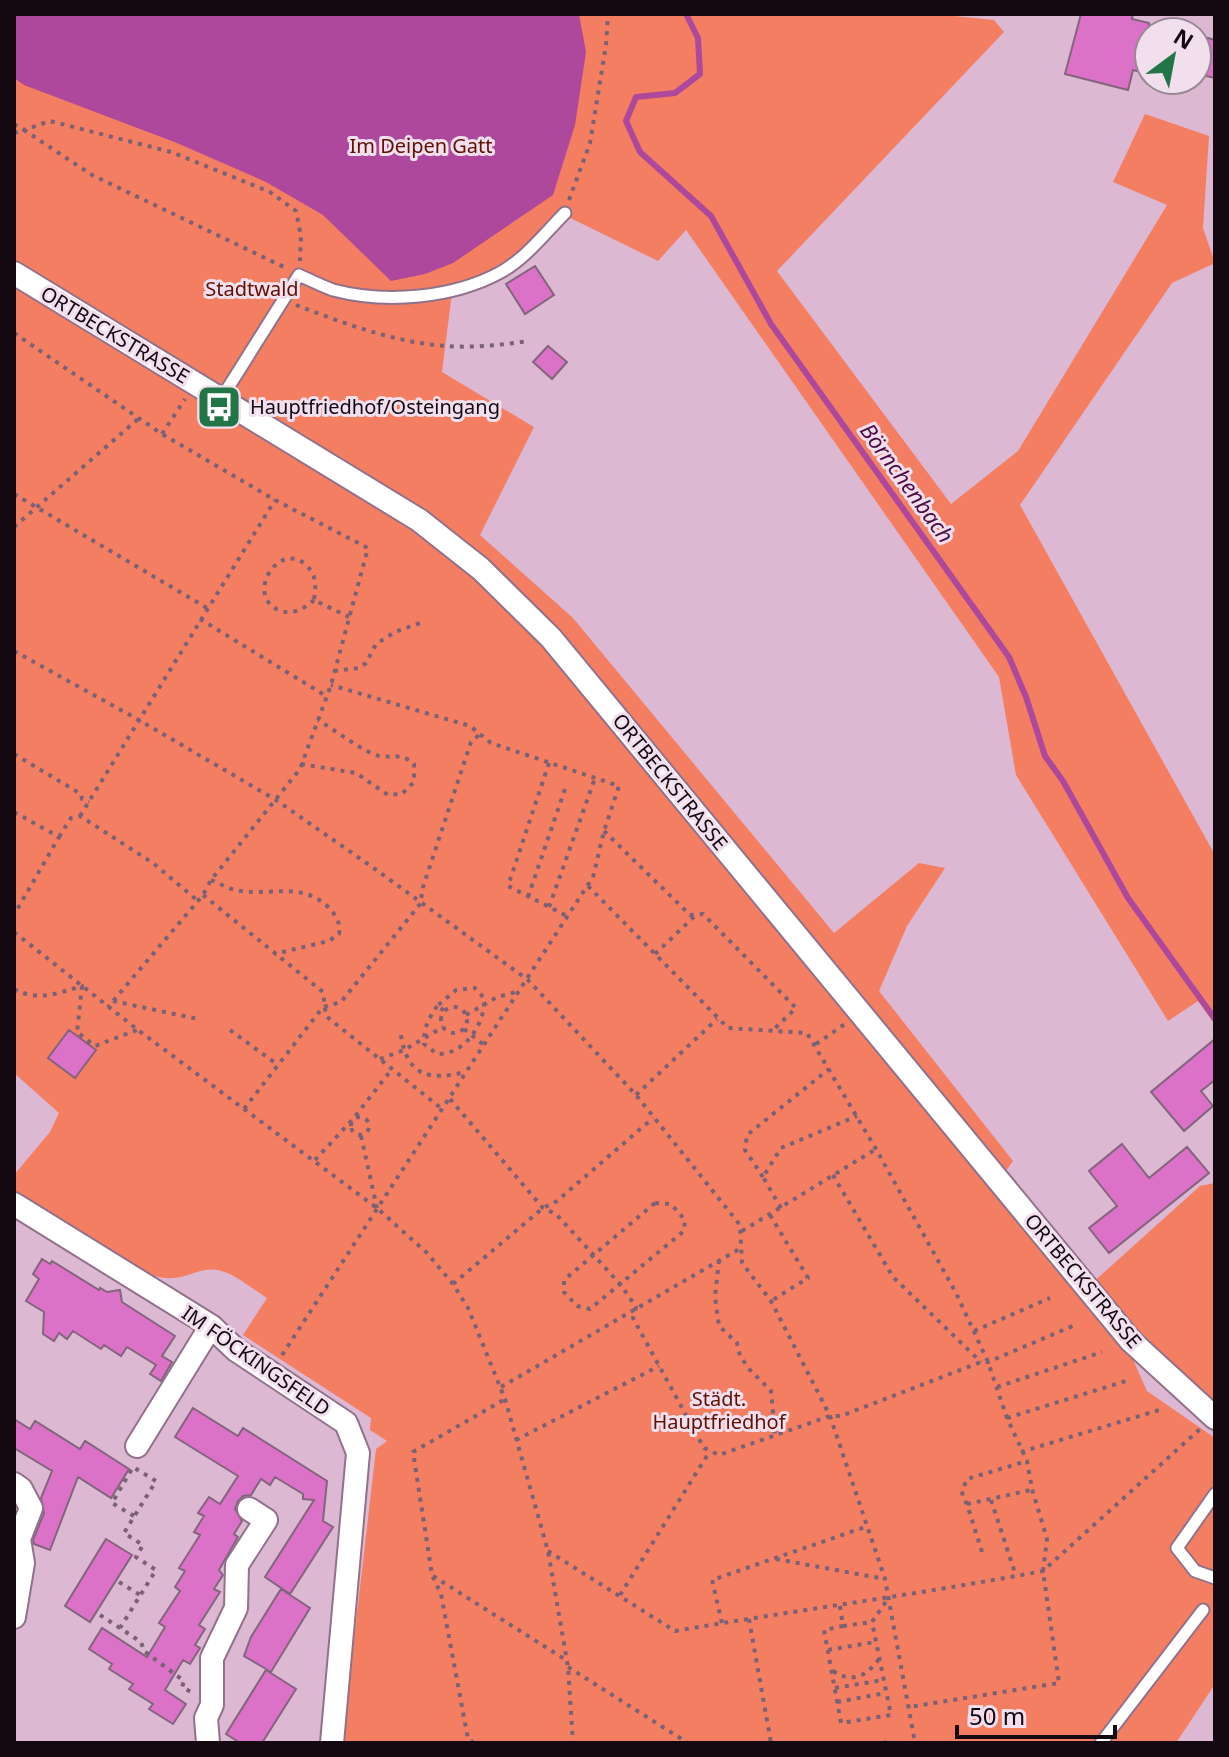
<svg xmlns="http://www.w3.org/2000/svg" width="1229" height="1757" font-family="'Noto Sans',sans-serif">
  <rect width="100%" height="100%" fill="#dcb8d3"/>
  <path fill="#f47e62" d="M 14,14 L 934,14 L 994,20 L 1004,32 L 777,271 L 951,504 L 1018,451 L 1167,205 L 1113,182 L 1145,114 L 1209,136 L 1203,228 L 1215,263 L 1172,283 L 1020,505 L 1215,855 L 1215,1025 L 1198,1001 L 1168,1021 L 1016,775 L 999,677 L 686,230 L 658,261 L 558,212 C 528,246 498,272 453,285 L 442,372 L 534,427 L 480,535 L 573,618 L 834,933 L 919,863 L 945,868 L 907,926 L 879,991 L 1013,1161 L 1003,1175 L 1126,1344 L 1147,1391 L 1215,1438 L 1215,1684 L 1176,1743 L 342,1743 L 376,1449 L 387,1441 L 370,1430 L 371,1418 L 243,1335 L 267,1298 C 252,1289 235,1273 217,1270 C 202,1267 189,1277 174,1278 C 160,1279 149,1275 137,1269 L 14,1191 L 14,1175 L 50,1132 L 59,1113 L 14,1073 Z
    M 1215,1183 L 1215,1418 L 1090,1285 L 1200,1186 Z"/>
  <path fill="#ad489c" d="M 14,14 L 579,14 L 586,52 L 575,125 L 553,195 L 453,263 L 425,274 L 391,281 L 323,215 L 266,182 L 177,143 L 24,85 L 14,78 Z"/>
  <g fill="none" stroke-linecap="round" stroke-linejoin="round">
    <path stroke="#ad489c" stroke-width="6" d="M 686,14 L 698,38 L 700,74 L 675,93 L 636,97 L 626,121 L 640,152 L 711,216 L 771,324 L 1009,657 L 1026,697 L 1045,756 L 1063,781 L 1128,898 L 1215,1019"/>
  </g>
  <path fill="#db72c8" stroke="#84647d" stroke-width="2" d="M 1081,14 L 1133,14 L 1132,19 L 1149,23 L 1149,74 L 1133,70 L 1128,90 L 1065,74 Z
    M 1197,35 L 1215,40 L 1215,78 L 1197,74 Z
    M 535,266 L 554,295 L 525,314 L 506,284 Z
    M 548,346 L 567,362 L 552,379 L 533,362 Z
    M 69,1030 L 96,1050 L 75,1078 L 48,1058 Z
    M 1215,1039 L 1215,1080 L 1201,1091 L 1213,1106 L 1184,1131 L 1151,1092 Z
    M 1122,1144 L 1149,1178 L 1187,1147 L 1209,1173 L 1109,1253 L 1089,1228 L 1117,1206 L 1089,1171 Z
    M 42,1259 L 50,1264 L 52,1261 L 99,1290 L 100,1288 L 107,1292 L 120,1290 L 122,1302 L 175,1336 L 162,1356 L 172,1362 L 161,1381 L 150,1374 L 156,1365 L 127,1347 L 121,1356 L 104,1345 L 101,1349 L 73,1331 L 67,1339 L 59,1333 L 54,1341 L 43,1334 L 44,1312 L 26,1301 L 39,1279 L 33,1274 Z
    M 193,1408 L 238,1436 L 243,1428 L 327,1481 L 323,1521 L 333,1527 L 290,1594 L 265,1577 L 314,1500 L 303,1499 L 303,1494 L 275,1477 L 270,1485 L 261,1479 L 251,1495 L 243,1496 L 238,1501 L 235,1509 L 242,1521 L 234,1534 L 238,1537 L 219,1570 L 223,1575 L 214,1589 L 220,1592 L 199,1625 L 205,1629 L 195,1645 L 200,1648 L 190,1664 L 183,1660 L 165,1690 L 186,1704 L 173,1724 L 149,1709 L 153,1704 L 129,1689 L 133,1684 L 109,1669 L 112,1664 L 89,1649 L 102,1628 L 147,1657 L 165,1627 L 159,1623 L 180,1591 L 175,1587 L 185,1571 L 179,1568 L 200,1535 L 194,1532 L 204,1516 L 198,1513 L 209,1497 L 220,1504 L 238,1476 L 175,1437 Z
    M 14,1419 L 30,1429 L 35,1421 L 80,1449 L 85,1441 L 129,1469 L 111,1498 L 78,1477 L 50,1550 L 34,1544 L 33,1540 L 44,1513 L 41,1498 L 52,1471 L 14,1448 Z
    M 106,1539 L 132,1555 L 90,1622 L 65,1606 Z
    M 281,1589 L 310,1608 L 271,1672 L 244,1656 L 251,1637 Z
    M 266,1670 L 296,1689 L 262,1743 L 240,1743 L 226,1734 Z"/>
  <g fill="none" stroke-linecap="round" stroke-linejoin="round">
    <g stroke="#92718a" stroke-width="15">
      <path id="lane" d="M 221,399 L 299,275 C 310,280 322,286 333,290 C 386,304 454,298 501,272 C 526,258 545,233 565,213
        M 1215,1494 L 1177,1548 L 1195,1571 L 1215,1578
        M 1101,1743 L 1203,1610"/>
    </g>
    <g stroke="#92718a" stroke-width="26">
      <path id="street" d="M 14,273 L 419,520 L 481,569 L 551,638 L 1131,1341 L 1215,1418
        M 14,1204 L 211,1326 L 236,1350 L 346,1423 L 358,1453 L 332,1743
        M 137,1446 L 211,1326
        M 14,1484 L 21,1489 L 31,1508 L 19,1539 L 23,1563 L 14,1617
        M 208,1743 L 206,1718 L 212,1705 L 212,1658 L 236,1608 L 237,1565 L 266,1520 L 249,1509"/>
    </g>
    <path stroke="#7a6174" stroke-width="4" stroke-dasharray="4 6" stroke-linecap="butt" d="M 14,124 L 24,130 L 50,121 L 171,152 L 270,192 L 296,211 L 301,236 L 300,261
      M 14,133 L 24,130 L 92,175 L 286,268
      M 569,200 L 590,143 L 606,45 L 608,14
      M 296,305 C 343,323 396,343 447,346 C 472,348 502,345 528,341
      M 14,333 L 162,434 L 275,500 L 368,548 L 331,685 L 300,769 L 211,880 L 203,895 L 108,1007
      M 162,434 L 185,399
      M 14,494 L 207,608
      M 14,527 L 138,419
      M 314,600 C 305,608 294,615 281,611 C 243,598 278,539 306,565 C 317,575 316,586 314,600 L 349,617
      M 200,619 L 326,696
      M 14,651 L 139,720 L 276,800 L 375,869 L 528,980 L 636,1095 L 740,1225 L 742,1263 L 771,1301 L 830,1416 L 885,1579 L 915,1743
      M 334,671 L 359,668 L 366,663 L 376,644 L 395,632 L 420,623
      M 14,754 L 81,794 L 82,799 L 89,802
      M 549,763 L 508,886 L 567,916
      M 301,764 L 356,773 L 388,795 L 402,794 L 414,782 L 414,764 C 399,750 388,761 373,754 C 354,745 336,731 318,720
      M 14,812 L 59,837 L 14,915
      M 80,816 L 275,500
      M 604,831 L 690,915 L 703,914 L 796,1008 L 774,1029
      M 59,837 L 71,818 L 80,816 L 153,863 L 198,901
      M 211,880 C 219,883 227,888 235,890 C 268,897 300,881 327,906 C 335,914 341,922 339,934 L 329,941 L 274,954
      M 588,886 L 728,1028 L 807,1033 L 876,1149 L 956,1293 L 988,1362 L 1007,1418 L 1027,1461 L 1032,1489 L 1047,1539 L 1043,1571 L 1059,1683 L 909,1707
      M 203,895 L 323,992 L 326,1016 L 442,1109
      M 528,897 L 565,789
      M 549,907 L 595,778
      M 14,932 L 138,1030 L 377,1208 L 427,1253 L 453,1284 L 468,1308 L 505,1399 L 548,1551 L 568,1667 L 573,1743
      M 655,954 L 697,914
      M 14,989 C 38,1002 58,993 82,986 L 77,1032 L 95,1046 L 137,1030
      M 113,1001 L 198,1019
      M 437,1006 C 429,1018 423,1029 424,1044 L 437,1054 C 464,1055 486,1024 484,998 L 475,988 L 456,990 L 437,1006 L 445,1011
      M441 1020a13 13 0 1 1 26 0a13 13 0 1 1-26 0Z
      M 466,1015 L 497,997 L 520,991
      M 464,1029 L 484,1045
      M 230,1030 L 278,1065
      M 401,1035 C 407,1076 429,1081 465,1072
      M 816,1044 L 845,1024
      M 380,1059 L 404,1050 L 443,1027
      M 636,1095 L 717,1019
      M 450,1099 L 543,1208 L 556,1214 L 621,1285 L 636,1307 L 633,1318 L 704,1448 L 719,1455 L 830,1416 L 841,1416 L 981,1362 L 988,1362 L 1075,1325
      M 244,1109 L 323,1007 L 341,1002 L 421,903 L 422,890 L 471,742 L 480,734
      M351 1126a9 9 0 1 1 18 0a9 9 0 1 1-18 0Z
      M 361,1136 L 377,1208
      M 315,1160 L 353,1119 L 392,1069
      M 833,1175 L 893,1277 L 981,1362
      M 763,1177 L 745,1150 L 747,1135 L 829,1069
      M 655,1203 L 671,1204 L 685,1220 L 684,1231 L 590,1309 L 577,1306 L 564,1292 L 564,1280 Z
      M 781,1208 L 763,1177 L 781,1148 L 857,1116
      M 770,1215 L 808,1278 L 771,1301
      M 742,1231 L 876,1149
      M 719,1260 L 715,1297 L 719,1326 L 737,1343 L 740,1356 L 749,1369 L 771,1391 L 775,1435
      M 453,1284 L 543,1208 L 557,1201 L 653,1118
      M 974,1331 L 1050,1298
      M 282,1355 L 593,877 L 604,831 L 619,786 L 491,743 L 470,726 L 331,685
      M 501,1387 L 741,1248
      M 997,1387 L 1102,1352
      M 1007,1418 L 1129,1380
      M 516,1440 L 659,1366
      M 1021,1452 L 1159,1410
      M 991,1500 L 1016,1576
      M 967,1504 L 1031,1490
      M 134,1516 L 112,1503 L 133,1467 L 156,1481 L 124,1533 L 143,1545 L 136,1557 L 156,1570 L 120,1628 L 141,1642 L 144,1651 L 184,1681 L 182,1687 L 193,1693
      M 548,1551 L 675,1631 C 798,1610 921,1594 1043,1571 L 1200,1429
      M 982,1552 L 967,1504 L 963,1498 L 962,1491 L 967,1479 L 1027,1461
      M 776,1559 L 885,1579
      M 433,1576 L 566,1660
      M 119,1582 L 140,1595
      M 620,1595 L 710,1451
      M 840,1606 L 843,1626 L 824,1630 L 841,1723 L 891,1715 L 872,1622 L 887,1600
      M 100,1615 L 120,1628
      M 749,1619 L 771,1743
      M 722,1623 L 712,1580 L 868,1526
      M 843,1626 L 872,1622
      M 828,1650 L 875,1642
      M 568,1667 L 688,1743
      M 833,1671 C 852,1684 867,1676 879,1659
      M 835,1688 L 883,1680
      M 837,1702 L 886,1693
      M 474,1743 L 468,1739 L 441,1594 L 432,1575 L 413,1452 L 505,1399
      M 883,1743 L 893,1741"/>
    <use href="#lane" stroke="#fff" stroke-width="11"/>
    <use href="#street" stroke="#fff" stroke-width="22"/>
  </g>
  <defs>
    <g id="bus-square" transform="scale(2.3)"><rect x="-9" y="-9" width="18" height="18" rx="4" fill="#227547" stroke="#f2dfed"/><path d="M-5-6H5V4H4V6H2V4H-2V6H-4V4H-5ZM-3.5-4V0h7V-4ZM-3.5 1.2v1.5H-2V1.2ZM2 1.2v1.5H3.5V1.2Z" fill="#fff"/></g>
  </defs>
  <g fill-rule="evenodd">
    <use href="#bus-square" x="219" y="407"/>
  </g>
  <g text-anchor="middle" stroke-width="6" stroke-linejoin="round" paint-order="stroke">
    <g font-size="20" fill="#610f00" stroke="#f2dfed">
      <text x="421" y="153">Im Deipen Gatt</text>
      <text x="252" y="296">Stadtwald</text>
      <text x="719" y="1406">Städt.<tspan x="719" dy="23">Hauptfriedhof</tspan></text>
    </g>
    <g font-size="20" fill="#140811" stroke="#f2dfed">
      <text transform="translate(115 335) rotate(31)" y="7">ORTBECKSTRASSE</text>
      <text transform="translate(670 782) rotate(51)" y="7">ORTBECKSTRASSE</text>
      <text transform="translate(1083 1281) rotate(50)" y="7">ORTBECKSTRASSE</text>
      <text transform="translate(256 1361) rotate(35)" y="7">IM FÖCKINGSFELD</text>
    </g>
    <g font-size="20" fill="#140811" stroke="#f2dfed" text-anchor="start">
      <text x="250" y="414">Hauptfriedhof/Osteingang</text>
    </g>
    <g font-size="22" font-style="italic" fill="#4d0a43" stroke="#f2dfed">
      <text transform="translate(907 483) rotate(54)" y="8">Börnchenbach</text>
    </g>
  </g>
  <rect width="1229" height="1757" fill="none" stroke="#140811" stroke-width="32"/>
  <g transform="translate(1173 56) rotate(32)"><circle r="38" fill="#f2dfed" stroke="#998995" stroke-width="2"/>
  <path d="M0-6L14 30L0 20L-14 30Z" fill="#227547"/>
  <text y="-12" font-size="22" font-weight="bold" text-anchor="middle" fill="#140811">N</text>
  </g>
  <path d="M957 1725v12h158v-12" fill="none" stroke="#140811" stroke-width="4"/>
  <text x="969" y="1725" font-size="24" fill="#140811" stroke="#f2dfed" stroke-width="6" paint-order="stroke">50 m</text>
</svg>
